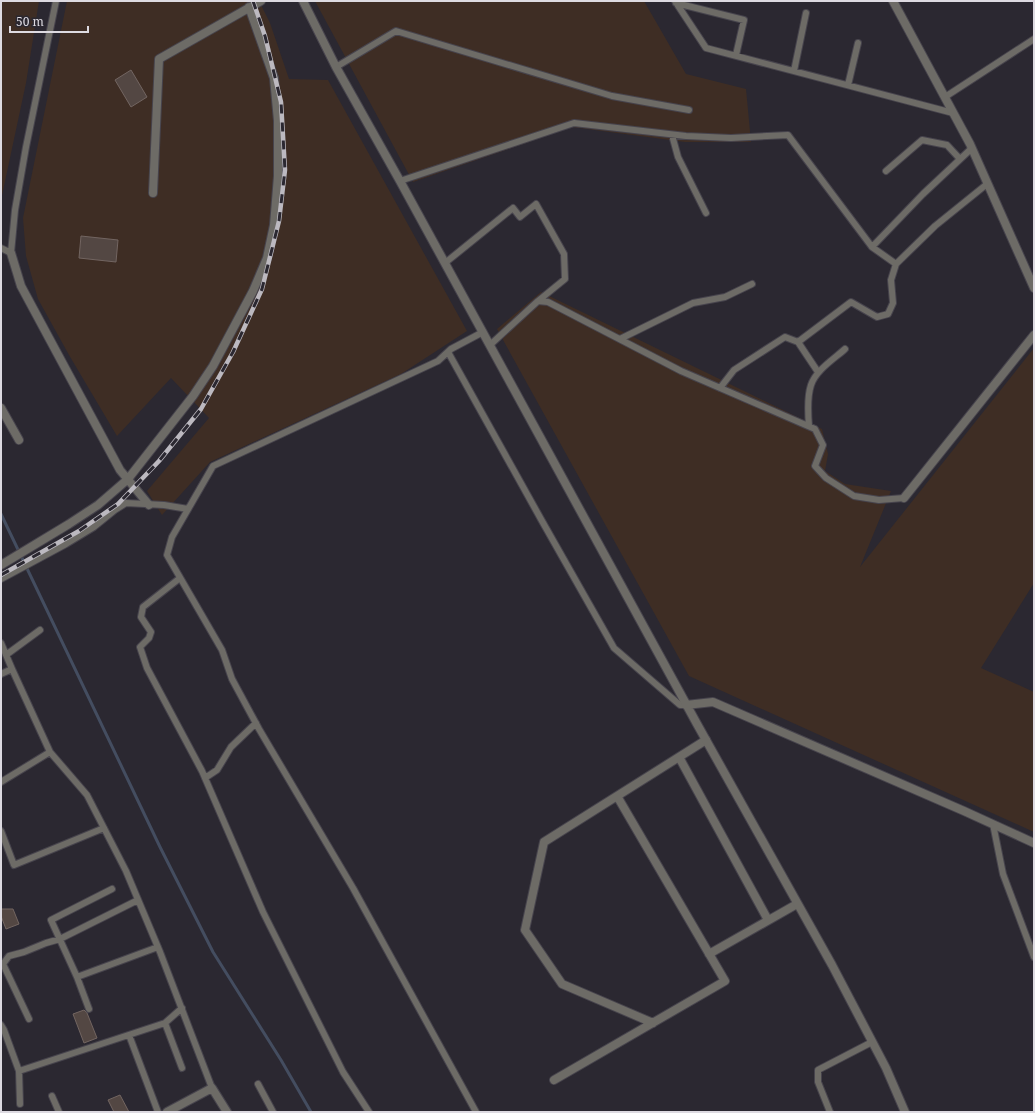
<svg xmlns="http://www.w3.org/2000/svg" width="1035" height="1113" font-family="'Noto Serif',serif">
  <rect width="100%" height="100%" fill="#2b2831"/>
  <path fill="#3e2d24" d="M 1,1 L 39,1 L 26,83 L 1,200 Z
    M 67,1 L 259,1 L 270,23 L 289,79 L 328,80 L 467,331 L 401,374 L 210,462 L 162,515 L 147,491 L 209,418 L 171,378 L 117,436 L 69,355 L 38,299 L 26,256 L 23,218 Z
    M 315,1 L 644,1 L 686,74 L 746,89 L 751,142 L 685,142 L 572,127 L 413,182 Z
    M 541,292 L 822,429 L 828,454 L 825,471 L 845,484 L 891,491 L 860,567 L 1034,348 L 1034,583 L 981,668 L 1034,692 L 1034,832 L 689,676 L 497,329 Z"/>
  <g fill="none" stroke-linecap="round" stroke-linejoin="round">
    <path stroke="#444d60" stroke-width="3" d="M 1,514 L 160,847 L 213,952 L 281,1060 L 311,1112"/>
  </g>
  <path fill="#534743" stroke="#726561" d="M 131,70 L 147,97 L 131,107 L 115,80 Z
    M 81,236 L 118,240 L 116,262 L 79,258 Z
    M 1,909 L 13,909 L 19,924 L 6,929 L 1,916 Z
    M 84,1010 L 87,1013 L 97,1038 L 84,1043 L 73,1014 Z
    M 120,1095 L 129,1112 L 114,1112 L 108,1100 Z"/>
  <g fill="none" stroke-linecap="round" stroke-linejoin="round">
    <g stroke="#47444d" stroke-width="8">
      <path id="service" d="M 675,1 L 706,48 L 953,113
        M 676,3 L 744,20 L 736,55
        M 336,67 L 396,31 L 612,96 L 689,110
        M 794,71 L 806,13
        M 848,85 L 858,43
        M 945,97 L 1034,39
        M 672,135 L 678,157 L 706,213
        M 886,171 L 922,140 L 947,145 L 960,159
        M 400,181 L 574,123 L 686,136 L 731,138 L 788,135 L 872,247 L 923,194 L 972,148
        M 872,247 L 896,264
        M 1,248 L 11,253 L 15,210 L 26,147 L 56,1
        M 445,263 L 513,208 L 520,217 L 536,204 L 564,254 L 565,279 L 538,301
        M 620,339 L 693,303 L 725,297 L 752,284
        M 490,345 L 538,301 L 548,302 L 681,371 L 815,429 L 823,445 L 815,466 L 826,478 L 854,496 L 879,500 L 904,498
        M 448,352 L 542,521 L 614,648 L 680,705 L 686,705
        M 818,372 L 798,342 L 851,302 L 877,317 L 888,314 L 893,303 L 891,280 L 896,264 L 935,226 L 987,184
        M 720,388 L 734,370 L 785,337 L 798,342
        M 809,426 C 808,414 807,397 811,385 C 816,370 834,359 845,349
        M 180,578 L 143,607 L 141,617 L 151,632 L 149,638 L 140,647 L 147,668 L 202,771 L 263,912 L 343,1072 L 369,1112
        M 1,579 L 66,544 L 94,527 L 115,510 L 126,503 L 164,505 L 188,509
        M 1,643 L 12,669 L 1,674
        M 6,655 L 40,630
        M 12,669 L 50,752
        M 205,778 L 217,770 L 231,747 L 256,723
        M 1,782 L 50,752 L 87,795 L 126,871 L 160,952 L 212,1088
        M 993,824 L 1003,874 L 1034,957
        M 1,831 L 14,865 L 104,828
        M 3,964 L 9,956 L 24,952 L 46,943 L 60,939 L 138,900
        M 1,965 L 3,964 L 29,1019
        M 77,977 L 158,947
        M 89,1009 L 77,977 L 51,920 L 112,889
        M 165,1023 L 182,1008
        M 1,1025 L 4,1030 L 19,1071 L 20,1104
        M 129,1035 L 158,1112
        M 19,1071 L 165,1023 L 182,1068
        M 258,1084 L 273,1112
        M 52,1096 L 59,1112
        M 476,1112 L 353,888 L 259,729 L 232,679 L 222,650 L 167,555 L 172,537 L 213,466 L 438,361 L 451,349 L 483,332
        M 830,1112 L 818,1082 L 818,1070 L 872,1042"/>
    </g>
    <g stroke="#47444d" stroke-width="10">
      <path id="minor" d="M 153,193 L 159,59 L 261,1
        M 11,253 L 21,286 L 120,470 L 149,505
        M 1,408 L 19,440
        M 904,498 L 1034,335
        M 1,565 L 69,524 L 98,505 L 128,479 L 193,396 L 213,366 L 253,291 L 267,258 L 274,225 L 278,176 L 278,121 L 274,78 L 249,7
        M 679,757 L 768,920
        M 709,954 L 797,904
        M 653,1023 L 562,984 L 525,930 L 544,842 L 706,740
        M 554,1080 L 725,981 L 617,796
        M 167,1112 L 212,1088 L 227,1112"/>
    </g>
    <g stroke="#47444d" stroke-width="10">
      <path id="tertiary" d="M 303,1 L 336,67 L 400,181 L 697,724 L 832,965 L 886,1068 L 905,1112
        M 893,1 L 970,144 L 1034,288
        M 686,705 L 713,702 L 964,811 L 1034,843"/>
    </g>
    <use href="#service" stroke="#6d6b66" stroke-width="6"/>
    <use href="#minor" stroke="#6d6b66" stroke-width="8"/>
    <use href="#tertiary" stroke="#6d6b66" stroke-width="8"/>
    <g stroke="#bcb9c0" stroke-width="4.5">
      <path id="rail" d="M 1,575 L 79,531 L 118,504 L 159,461 L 201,409 L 233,352 L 262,289 L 279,221 L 285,170 L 281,102 L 265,36 L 253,1"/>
    </g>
    <use href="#rail" stroke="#2b2831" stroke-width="3" stroke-dasharray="9" stroke-linecap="butt"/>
  </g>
  <rect width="1035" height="1113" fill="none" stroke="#dddae1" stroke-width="4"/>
  <path d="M10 26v6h78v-6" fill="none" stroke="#dddae1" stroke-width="2"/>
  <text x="16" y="26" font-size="12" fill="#dddae1" stroke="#2b2831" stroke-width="3" paint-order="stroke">50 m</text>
</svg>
